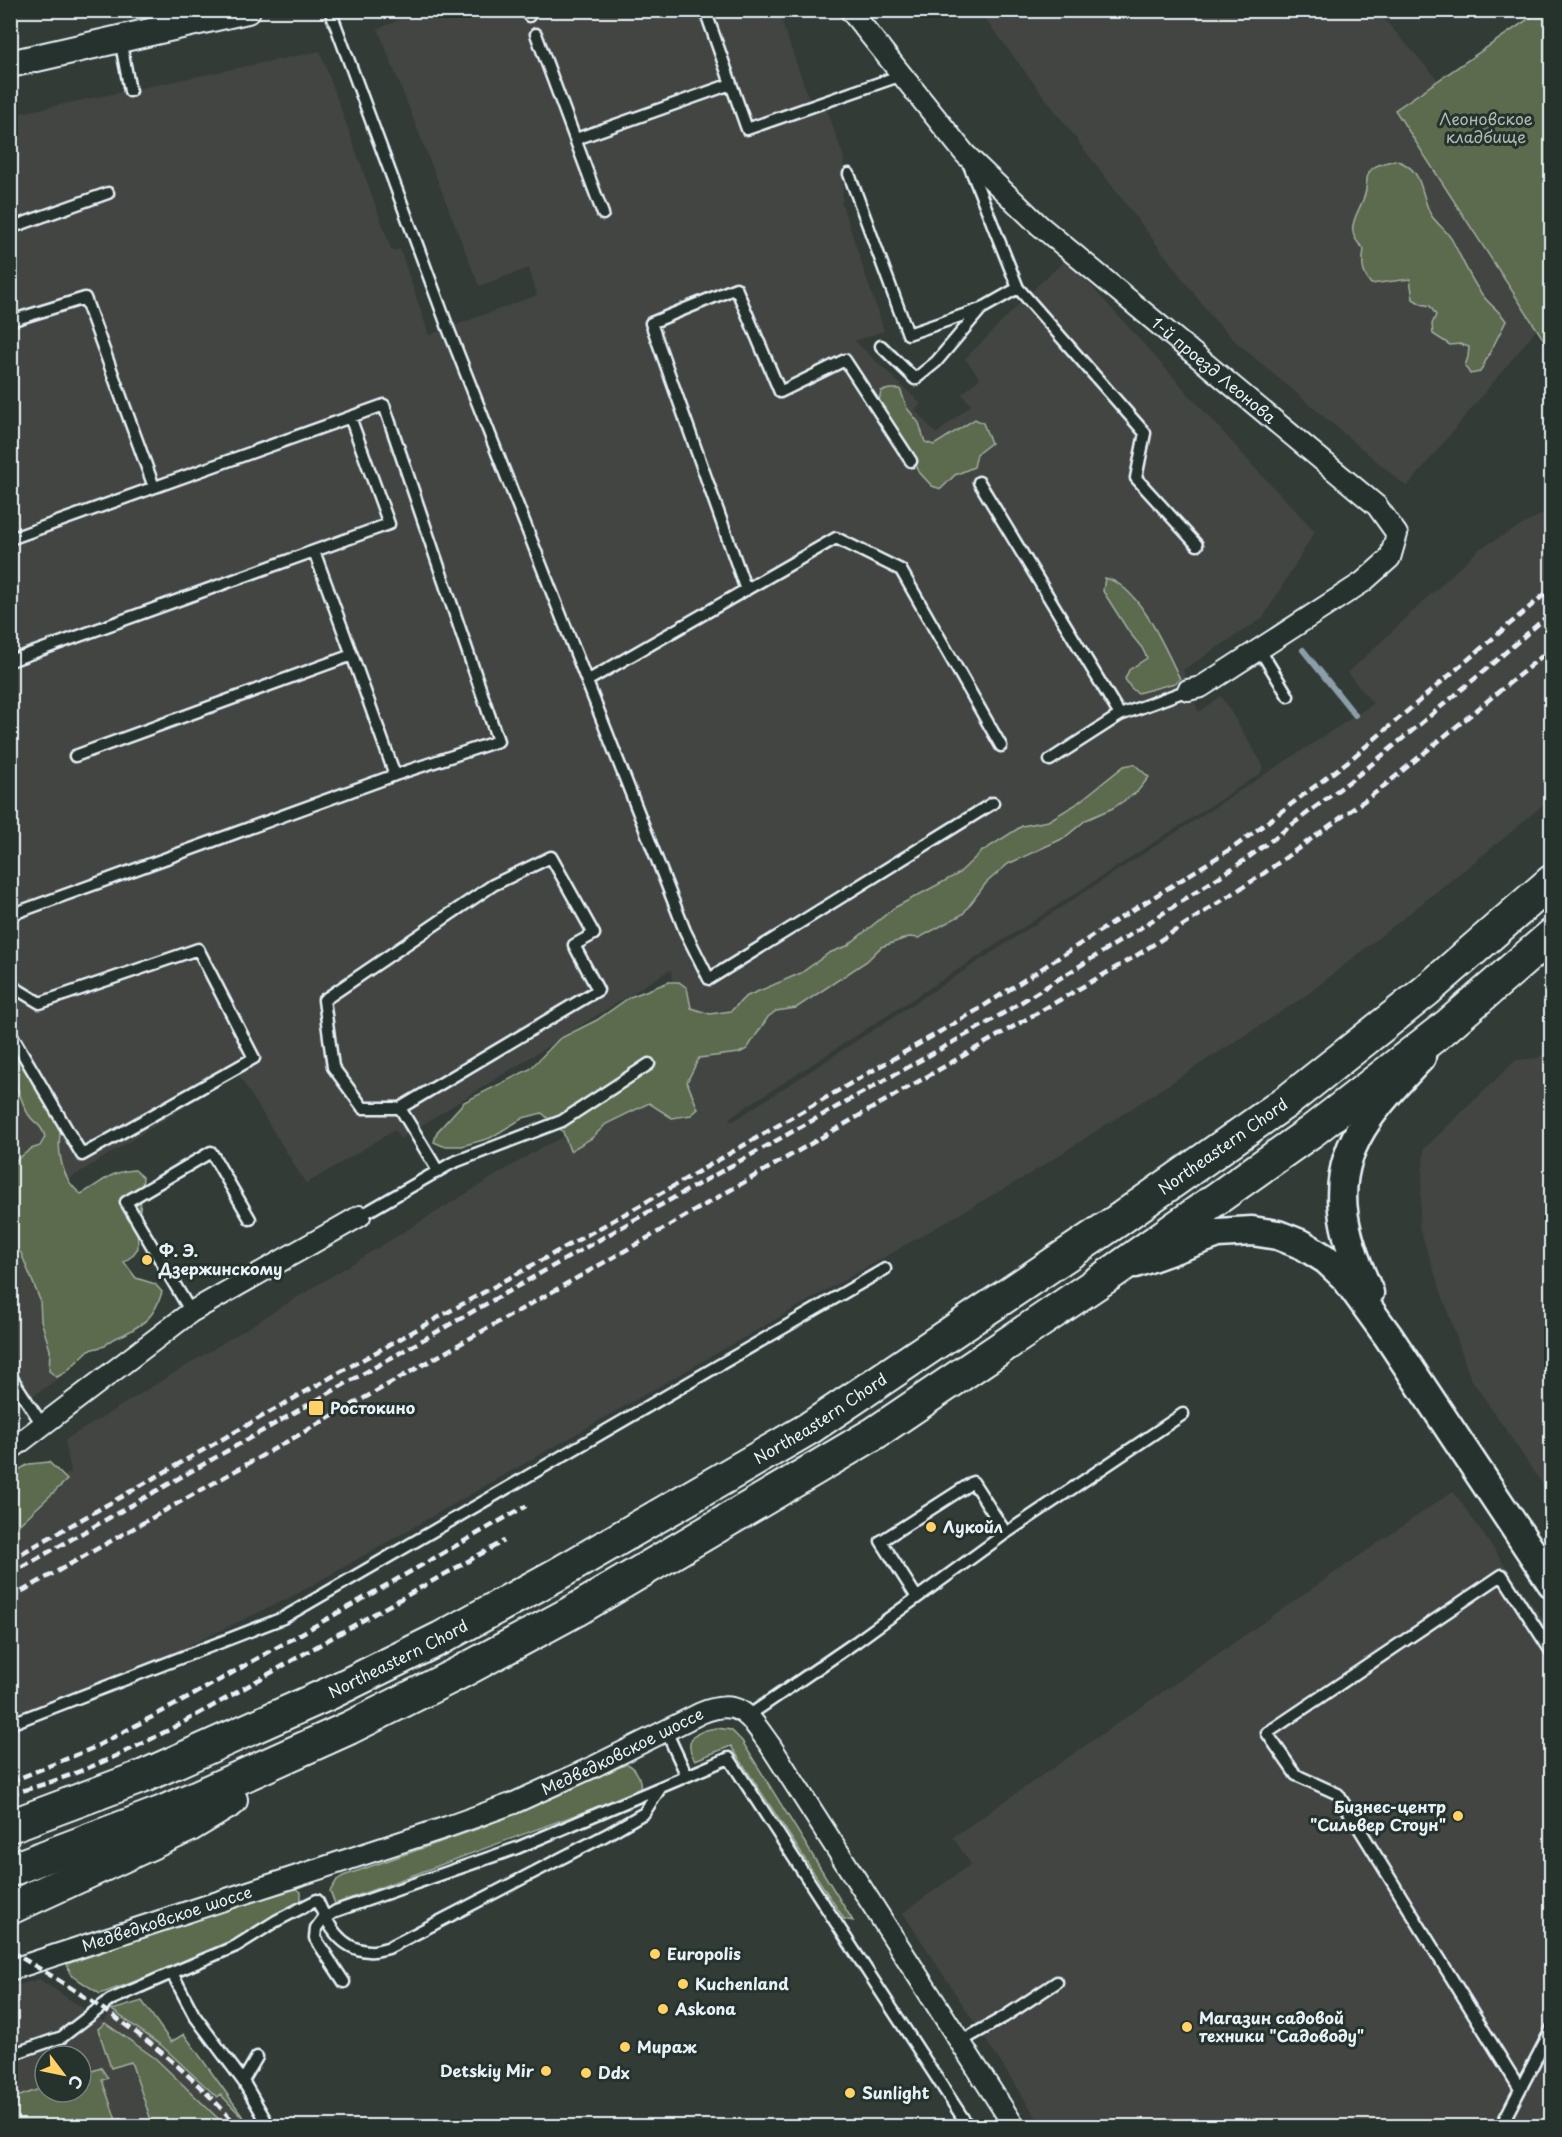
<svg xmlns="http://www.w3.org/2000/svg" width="1562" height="2137" font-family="'Playpen Sans',sans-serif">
  <rect width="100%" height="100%" fill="#333b37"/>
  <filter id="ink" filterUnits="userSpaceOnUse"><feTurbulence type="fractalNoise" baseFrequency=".0167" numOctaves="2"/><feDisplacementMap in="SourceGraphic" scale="12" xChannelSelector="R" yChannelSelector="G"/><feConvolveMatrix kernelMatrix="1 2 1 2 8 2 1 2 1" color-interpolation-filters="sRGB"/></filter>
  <g filter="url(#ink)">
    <path fill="#434543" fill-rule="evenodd" d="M 421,10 L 778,11 L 809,99 L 822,95 L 844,158 L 842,204 L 884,331 L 855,341 L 921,404 L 915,410 L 936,434 L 971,405 L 962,394 L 980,378 L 965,359 L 1039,284 L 1067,259 L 1257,470 L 1315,531 L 1263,618 L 1183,670 L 1188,690 L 1199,712 L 1221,696 L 1263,765 L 1261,773 L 729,1118 L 732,1122 L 1373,704 L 1348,673 L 1479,549 L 1551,509 L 1551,798 L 1503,839 L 1304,997 L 1033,1172 L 295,1595 L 96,1690 L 11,1727 L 11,1509 L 71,1472 L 65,1440 L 542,1147 L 678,1082 L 671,969 L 400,1139 L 395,1130 L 306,1184 L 238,1074 L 64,1182 L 61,1361 L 68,1372 L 11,1411 L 11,115 L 320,51 L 392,251 L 400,249 L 429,335 L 537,295 L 529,268 L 479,286 L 378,29 Z
      M 979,11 L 1377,11 L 1438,80 L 1395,111 L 1537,329 L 1407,487 L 1236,342 L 1211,316 Z
      M 1551,1048 L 1551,1497 L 1470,1377 L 1419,1227 L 1424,1149 L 1516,1060 L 1538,1058 Z
      M 1453,1491 L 1551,1631 L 1551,2126 L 1042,2126 L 903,1913 L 971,1864 L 953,1837 Z
      M 39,1979 L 104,2022 L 112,2010 L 119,2007 L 215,2086 L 250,2126 L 11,2126 L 11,1987 ZM 45,2056 L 81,2056 L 81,2092 L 45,2092 Z"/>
    <path fill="#5c6b4d" stroke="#a2aea2" stroke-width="1.5" d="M 1540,11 L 1552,11 L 1551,351 L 1395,110 Z
      M 1395,160 C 1425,169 1419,192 1431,215 C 1437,224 1447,231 1452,240 C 1463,260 1470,280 1484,297 C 1491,306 1500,311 1506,321 L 1480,372 L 1470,374 L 1465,366 L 1468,357 L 1469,347 L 1460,344 L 1450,345 L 1433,334 L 1432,324 L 1436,315 L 1430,306 L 1421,304 L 1413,299 L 1410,279 L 1371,284 C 1361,272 1362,263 1364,249 C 1341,229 1359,215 1365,194 C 1368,185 1364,175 1373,168 C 1378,164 1388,162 1395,160 Z
      M 890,389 L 900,389 L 907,408 L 919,423 L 925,442 L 934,445 L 975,419 L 983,423 L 991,443 L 977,454 L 974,467 L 955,475 L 941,489 L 932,486 L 919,472 L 915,462 L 899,437 L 891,419 L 879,401 L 881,391 Z
      M 1105,578 C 1139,585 1166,650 1180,679 L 1175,683 L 1138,693 L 1131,688 L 1125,679 L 1129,670 L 1147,658 L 1142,648 L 1129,632 L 1103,591 Z
      M 1134,764 L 1149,777 L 1137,792 L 1113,808 L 1086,820 L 1064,838 L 1008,864 L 986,883 L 963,914 L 919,938 L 909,937 L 881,947 L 867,961 L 796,1008 L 776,1011 L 768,1017 L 747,1049 L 739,1053 L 699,1058 L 687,1082 L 698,1109 L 691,1115 L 672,1118 L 649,1103 L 606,1124 L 592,1138 L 570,1151 L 563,1132 L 542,1113 L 523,1118 L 490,1138 L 462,1146 L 443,1146 L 434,1142 L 437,1132 L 464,1102 L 530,1069 L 559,1039 L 597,1020 L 630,997 L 669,982 L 679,982 L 687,988 L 691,1008 L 710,1014 L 731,1011 L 745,997 L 801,973 L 829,953 L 847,946 L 894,908 L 958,874 L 981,852 L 1022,826 L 1048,821 L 1075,805 L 1124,766 Z
      M 10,1041 L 61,1129 C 56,1150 62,1181 81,1194 C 102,1183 110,1171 135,1170 L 143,1177 L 140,1209 L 137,1218 L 138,1248 L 132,1256 L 124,1262 L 136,1278 L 155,1284 L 162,1292 C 155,1315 147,1322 125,1334 C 115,1339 113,1337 105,1346 L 89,1350 L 66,1372 L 57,1377 L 49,1371 L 50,1350 L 41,1320 L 40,1300 L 21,1253 L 11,1246 L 11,1164 L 31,1149 L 40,1146 L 45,1137 C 41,1123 35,1125 28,1114 C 24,1107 11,1073 11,1065 C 10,1058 11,1049 10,1041 Z
      M 49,1462 L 67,1480 L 11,1532 L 11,1474 L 29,1464 Z
      M 717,1728 L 731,1730 L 742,1741 L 853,1921 L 844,1919 L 731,1746 L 695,1760 C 681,1739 698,1730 717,1728 Z
      M 627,1764 C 637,1768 642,1781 640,1791 L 335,1904 L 330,1891 L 337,1880 L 343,1876 L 483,1827 Z
      M 297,1889 L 301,1892 L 301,1900 L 299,1904 L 224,1946 L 193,1961 L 100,1994 L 71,1975 L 67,1964 L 235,1907 Z
      M 142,2001 L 171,2042 L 184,2034 L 247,2122 L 220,2094 L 217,2097 L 162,2046 L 112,2010 Z
      M 105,2023 L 155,2058 L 226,2126 L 153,2126 L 131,2062 L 111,2068 L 98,2029 Z
      M 101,2068 L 108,2078 L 102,2080 L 116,2120 L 121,2118 L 123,2126 L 14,2126 L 11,2117 L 11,2099 L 45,2087 L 45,2092 L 81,2092 L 81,2075 Z"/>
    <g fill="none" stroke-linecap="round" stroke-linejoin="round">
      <path stroke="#8c9ea8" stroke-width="6" d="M 1303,650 L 1355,715"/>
      <g stroke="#e8f1f8" stroke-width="15">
        <path id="service" d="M 158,10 L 162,31
          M 330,10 L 448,328 L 685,931 L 709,979 L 993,803
          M 527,10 L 529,16
          M 705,10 L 747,129 L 902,75
          M 536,34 L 603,214
          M 120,39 L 130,91
          M 576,139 L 731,84
          M 969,165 L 1018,288 L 1145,433 L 1136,478 L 1197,545
          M 849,174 L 908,334 L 981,309
          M 10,228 L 108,193
          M 10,321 L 85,298 L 154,487
          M 881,346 L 915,379 L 936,362 L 981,309 L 1018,288
          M 979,482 L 1120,715
          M 10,539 L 384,405 L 498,741 L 395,775
          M 314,551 L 389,524 L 350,417
          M 746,590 L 651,323 L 736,288 L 780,392 L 845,360 L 911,461
          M 1260,650 L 1288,696
          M 10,661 L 314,551 L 352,655
          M 587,681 L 836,538 L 901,570 L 1001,746
          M 1050,760 L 1120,715 L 1188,690
          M 10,915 L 395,775 L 352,655 L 75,756
          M 10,985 L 40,1003 L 198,949 L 254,1058 L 82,1155 L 10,1032
          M 400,1108 L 363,1108 L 333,1067 L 324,1000 L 493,885 L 551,857 L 594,934 L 574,945 L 598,990 L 400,1108 L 438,1171
          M 360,1216 L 452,1163 L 562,1121 L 649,1064
          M 191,1312 L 126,1202 L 211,1152 L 250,1219
          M 10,1375 L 43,1426
          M 916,1596 L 881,1541 L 973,1482 L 1006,1533
          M 748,1716 L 856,1642 L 1006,1533 L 1183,1414
          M 10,1724 L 283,1618 L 885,1269
          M 666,1731 L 687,1776
          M 344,1982 L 315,1938 L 316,1928 L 322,1920 L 336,1911 L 517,1848 L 661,1787
          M 960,2042 L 1004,2017 L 1057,1982
          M 10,2055 L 62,2037 L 110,2000 L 172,1973
          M 243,2081 L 257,2057
          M 1520,2089 L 1338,1794 L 1296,1775 L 1267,1733 L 1502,1575 L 1552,1653
          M 269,2126 L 243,2081 L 194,2015 L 172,1973 L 236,1946 L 276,1921 L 317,1900 C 327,1923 340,1950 369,1951 C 375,1952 382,1949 388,1948 L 606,1835 L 644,1813 L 661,1787 L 729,1758 L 968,2126
          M 1501,2126 L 1552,2028"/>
      </g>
      <g stroke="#e8f1f8" stroke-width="24">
        <g id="minor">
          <path id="s1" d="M 850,10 L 965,154 L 1039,225 L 1377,506 L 1397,534 L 1390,558 L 1363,582 L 1201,687 L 1188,690"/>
          <path d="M 10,1450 L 191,1312 L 360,1216"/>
          <path id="s2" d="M 10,1970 L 447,1827 L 514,1803 L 593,1767 L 701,1713 C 740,1697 749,1716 770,1745 L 1014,2126"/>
        </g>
      </g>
      <g stroke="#e8f1f8" stroke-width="30">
        <path id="tertiary" d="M 10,64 L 247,10"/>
      </g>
      <g stroke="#e8f1f8" stroke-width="33">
        <path id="secondary" d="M 1135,1263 L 1218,1233 L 1252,1231 L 1278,1235 L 1303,1245 L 1327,1260 L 1346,1278 L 1388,1336 L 1552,1583
          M 1369,1293 C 1342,1232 1326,1179 1367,1120 C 1382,1097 1403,1077 1421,1057"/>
      </g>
      <g stroke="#e8f1f8" stroke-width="36">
        <g id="primary">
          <path id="s3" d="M 10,1826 L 144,1776 L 330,1693 L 441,1638 L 556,1575 L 808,1429 L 1117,1221 L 1290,1099 L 1426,991 L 1552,881"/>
          <path d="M 10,1870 L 163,1812 L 349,1728 L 461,1672 L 576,1610 L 875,1433 L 1116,1270 L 1312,1131 L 1447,1026 L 1552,935"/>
          <path d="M 10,1908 L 188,1826 L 231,1800"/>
        </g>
      </g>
      <use href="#service" stroke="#26332d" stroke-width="10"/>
      <use href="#minor" stroke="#26332d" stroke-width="20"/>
      <use href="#tertiary" stroke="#26332d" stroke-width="26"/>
      <use href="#secondary" stroke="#26332d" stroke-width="28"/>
      <use href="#primary" stroke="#26332d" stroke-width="32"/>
      <path stroke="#e8f1f8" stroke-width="4.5" stroke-dasharray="9 4.5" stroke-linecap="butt" d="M 10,1560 L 342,1371 L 639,1206 L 979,1009 L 1117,920 L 1237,845 L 1351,759 L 1552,588
        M 10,1574 L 643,1215 L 989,1022 L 1125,938 L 1245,860 L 1366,769 L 1484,671 L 1552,612
        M 10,1598 L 651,1236 L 1134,957 L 1260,876 L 1379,790 L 1552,648
        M 10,1782 L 93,1748 L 186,1699 L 526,1506
        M 10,1794 C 105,1770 190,1719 274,1671 C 350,1627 427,1584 504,1541
        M 10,1951 C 95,2001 173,2051 237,2126"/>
    </g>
  </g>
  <g fill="#ffd166" stroke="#26332d" stroke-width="2">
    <circle cx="147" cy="1260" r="6"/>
    <rect x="308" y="1400" width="16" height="16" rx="3"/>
    <circle cx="931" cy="1527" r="6"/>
    <circle cx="1458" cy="1816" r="6"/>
    <circle cx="655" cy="1954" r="6"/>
    <circle cx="683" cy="1984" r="6"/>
    <circle cx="663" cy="2009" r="6"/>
    <circle cx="1187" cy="2027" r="6"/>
    <circle cx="625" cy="2047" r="6"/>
    <circle cx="546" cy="2071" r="6"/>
    <circle cx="586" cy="2073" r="6"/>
    <circle cx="850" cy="2093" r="6"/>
  </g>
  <g text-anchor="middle" stroke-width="6" stroke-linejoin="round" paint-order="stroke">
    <g font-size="16" fill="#b0bbb4" stroke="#26332d">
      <text x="1486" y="125">Леоновское<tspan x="1486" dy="18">кладбище</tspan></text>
    </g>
    <g font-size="16" fill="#e8f1f8" stroke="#26332d">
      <text dy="6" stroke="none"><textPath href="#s1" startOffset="514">1-й проезд Леонова</textPath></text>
      <text dy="6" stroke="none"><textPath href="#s3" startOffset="1395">Northeastern Chord</textPath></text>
      <text dy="6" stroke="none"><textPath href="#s3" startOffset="909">Northeastern Chord</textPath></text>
      <text dy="6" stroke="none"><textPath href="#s3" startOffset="423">Northeastern Chord</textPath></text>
      <text dy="6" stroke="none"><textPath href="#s2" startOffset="651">Медведковское шоссе</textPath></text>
      <text dy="6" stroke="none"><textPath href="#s2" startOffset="165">Медведковское шоссе</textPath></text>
    </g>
    <g font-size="16" font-weight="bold" fill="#e8f1f8" stroke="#26332d" text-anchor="start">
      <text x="159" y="1257">Ф. Э.<tspan x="159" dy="18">Дзержинскому</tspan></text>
      <text x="330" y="1414">Ростокино</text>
      <text x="943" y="1533">Лукойл</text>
      <text x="1446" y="1813" text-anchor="end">Бизнес-центр<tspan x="1446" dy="18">"Сильвер Стоун"</tspan></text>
      <text x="667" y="1960">Europolis</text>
      <text x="695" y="1990">Kuchenland</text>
      <text x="675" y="2015">Askona</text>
      <text x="1199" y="2024">Магазин садовой<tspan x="1199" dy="18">техники "Садоводу"</tspan></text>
      <text x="637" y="2053">Мираж</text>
      <text x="534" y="2077" text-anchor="end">Detskiy Mir</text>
      <text x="598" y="2079">Ddx</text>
      <text x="862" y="2099">Sunlight</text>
    </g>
  </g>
  <rect width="1562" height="2137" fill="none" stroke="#26332d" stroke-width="36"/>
  <rect x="18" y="18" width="1526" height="2101" fill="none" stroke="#e8f1f8" stroke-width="2" filter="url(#ink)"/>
  <g transform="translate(63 2074) rotate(122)"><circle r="28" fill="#26332d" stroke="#747f7e" stroke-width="1.5"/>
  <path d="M0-4.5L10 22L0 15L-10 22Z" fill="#ffd166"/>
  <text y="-9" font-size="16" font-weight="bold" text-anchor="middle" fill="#e8f1f8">С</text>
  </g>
</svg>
